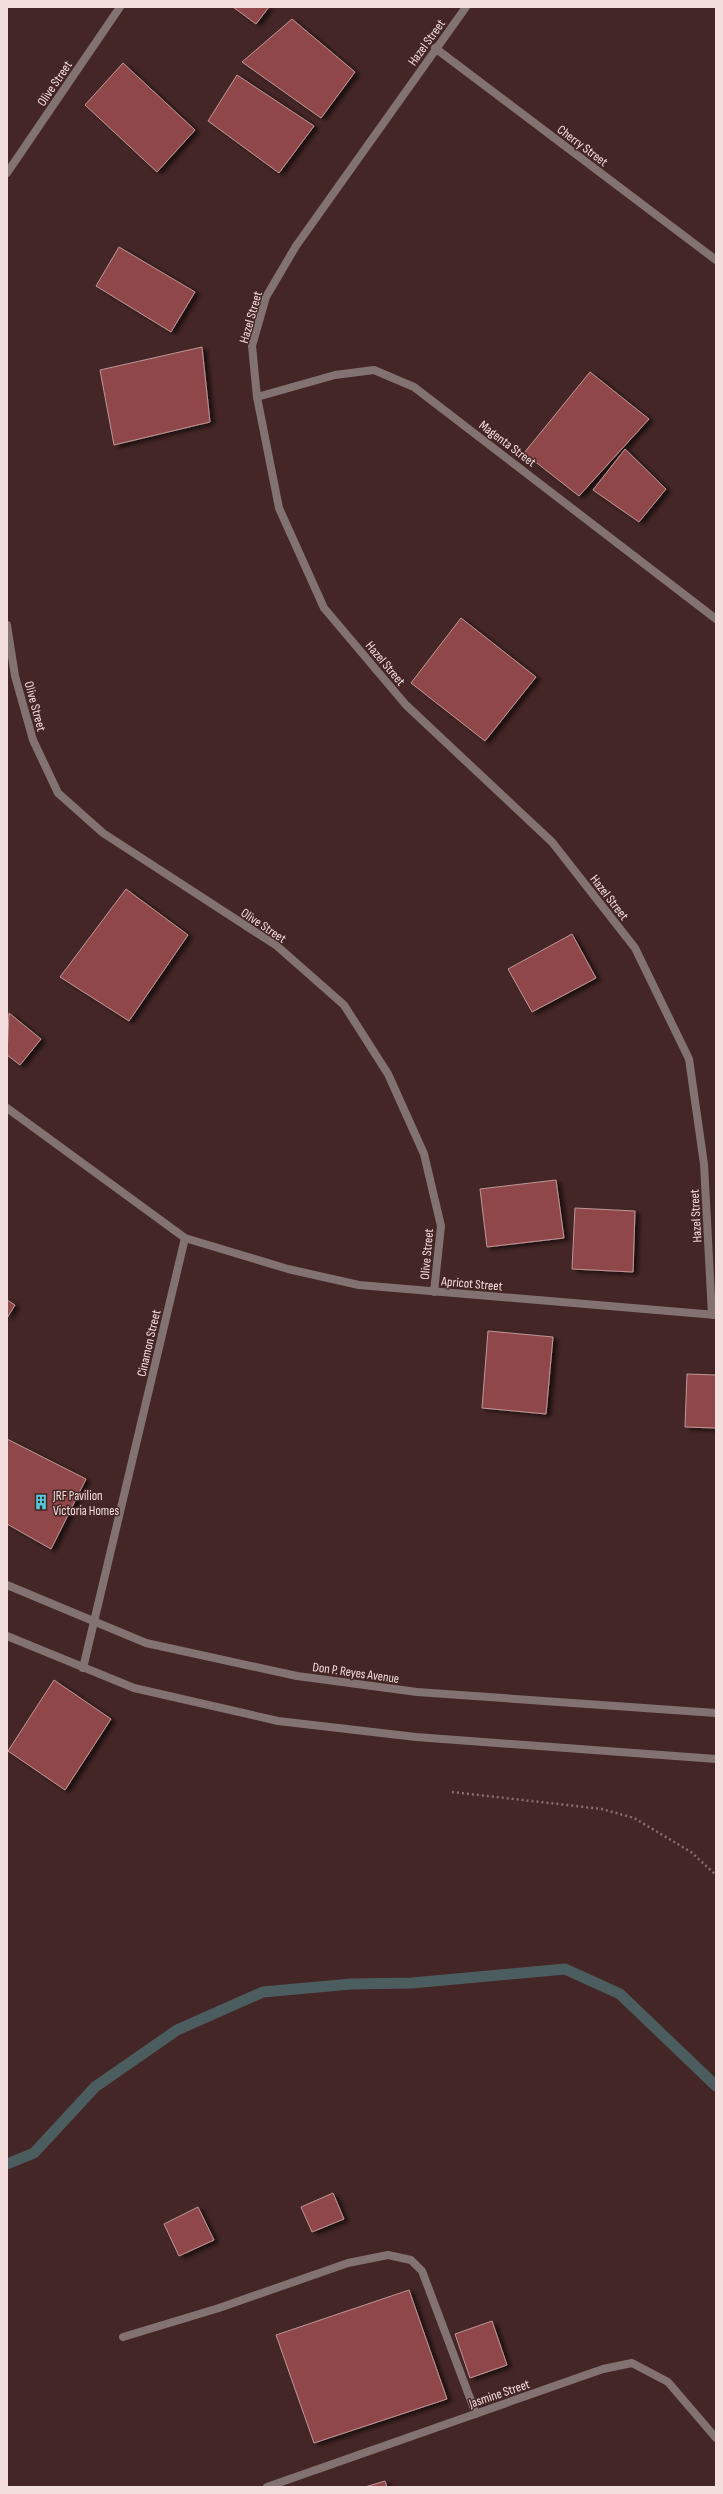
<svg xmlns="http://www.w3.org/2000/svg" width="723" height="2494" font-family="'Sofia Sans Condensed',sans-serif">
  <defs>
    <filter id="shadow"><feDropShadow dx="4.5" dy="2.5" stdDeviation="2" flood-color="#0009"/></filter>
  </defs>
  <rect width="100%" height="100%" fill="#452626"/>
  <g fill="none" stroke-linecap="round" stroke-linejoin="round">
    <path stroke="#4c5d60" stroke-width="11" d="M 7,2164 L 34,2153 L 95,2087 L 177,2030 L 263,1992 L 351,1984 L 412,1983 L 565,1969 L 620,1994 L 716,2086"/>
  </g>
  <path fill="#8f474a" stroke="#bf9797" filter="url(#shadow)" d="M 233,7 L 269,7 L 256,24 Z
    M 292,19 L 355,72 L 321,118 L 242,62 Z
    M 123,63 L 195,130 L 157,172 L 85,105 Z
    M 237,75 L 314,126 L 279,173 L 208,121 Z
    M 119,247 L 195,292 L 171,332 L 96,286 Z
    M 202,347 L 210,422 L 114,445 L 100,370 Z
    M 590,372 L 649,419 L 579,496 L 524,453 Z
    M 625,449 L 666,489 L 639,522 L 593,490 Z
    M 461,618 L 536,677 L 485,741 L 411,683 Z
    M 126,889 L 188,935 L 129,1021 L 60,977 Z
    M 572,934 L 596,978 L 532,1012 L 508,969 Z
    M 9,1013 L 41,1039 L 20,1065 L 7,1055 Z
    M 556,1180 L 564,1238 L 487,1247 L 480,1189 Z
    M 575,1208 L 635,1211 L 633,1272 L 572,1269 Z
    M 7,1300 L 15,1305 L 7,1318 Z
    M 488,1331 L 553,1337 L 546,1414 L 482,1408 Z
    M 687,1374 L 716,1375 L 716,1428 L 685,1427 Z
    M 7,1439 L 86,1479 L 51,1549 L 7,1524 Z
    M 54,1680 L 111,1719 L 65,1790 L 8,1751 Z
    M 333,2193 L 344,2219 L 312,2232 L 301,2207 Z
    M 198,2207 L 214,2240 L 179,2256 L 164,2224 Z
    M 409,2290 L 447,2399 L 314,2443 L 276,2335 Z
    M 492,2321 L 507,2365 L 470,2378 L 455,2334 Z
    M 385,2481 L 387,2487 L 365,2487 Z"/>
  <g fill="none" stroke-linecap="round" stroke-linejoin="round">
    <path stroke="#896e6e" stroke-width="2.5" stroke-dasharray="2 3" stroke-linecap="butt" d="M 452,1792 L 602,1809 L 634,1818 L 691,1852 L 716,1875"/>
    <path stroke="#837272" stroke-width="8" d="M 466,7 L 296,246 L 266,297 L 252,346 L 257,397 L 279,508 L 324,608 L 406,705 L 552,842 L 635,948 L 689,1059 L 704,1164 L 712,1315
      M 435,48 L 716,260
      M 7,173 L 120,7
      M 257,397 L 335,375 L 374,370 L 414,387 L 716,619
      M 7,625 L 15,676 L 33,740 L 58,793 L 103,833 L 277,946 L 344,1005 L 388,1074 L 424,1154 L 441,1226 L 434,1292
      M 7,1108 L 185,1238 L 288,1269 L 359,1285 L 716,1315
      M 83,1668 L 185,1238
      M 123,2337 L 219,2308 L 348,2263 L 388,2255 L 411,2260 L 422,2271 L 476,2414
      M 267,2487 L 603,2369 L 632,2363 L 668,2382 L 716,2438"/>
    <path stroke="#837272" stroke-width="8" d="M 7,1585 L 146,1643 L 297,1676 L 417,1692 L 716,1713
      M 7,1636 L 134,1688 L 278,1721 L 416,1737 L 716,1759"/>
  </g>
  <defs>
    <g id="building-bare" transform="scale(1.2)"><path d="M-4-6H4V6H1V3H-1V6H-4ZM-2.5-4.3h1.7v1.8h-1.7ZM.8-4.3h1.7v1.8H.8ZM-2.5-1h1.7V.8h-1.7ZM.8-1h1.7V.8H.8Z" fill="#53cadc" stroke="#452626" stroke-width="2.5" paint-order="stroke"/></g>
  </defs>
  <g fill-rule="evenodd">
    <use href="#building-bare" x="41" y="1502"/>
  </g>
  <g text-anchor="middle" stroke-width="3" stroke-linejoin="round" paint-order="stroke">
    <g font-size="13" fill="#f5dfde" stroke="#452626">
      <text transform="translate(426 42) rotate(-54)" y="5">Hazel Street</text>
      <text transform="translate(54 83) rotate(-56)" y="5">Olive Street</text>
      <text transform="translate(583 145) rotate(37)" y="5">Cherry Street</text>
      <text transform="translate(250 317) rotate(-74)" y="5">Hazel Street</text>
      <text transform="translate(508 443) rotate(37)" y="5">Magenta Street</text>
      <text transform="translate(386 663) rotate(50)" y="5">Hazel Street</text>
      <text transform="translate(36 706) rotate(75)" y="5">Olive Street</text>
      <text transform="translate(610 897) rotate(52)" y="5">Hazel Street</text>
      <text transform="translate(264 925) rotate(34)" y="5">Olive Street</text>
      <text transform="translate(695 1216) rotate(-93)" y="5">Hazel Street</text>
      <text transform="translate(426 1254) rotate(-85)" y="5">Olive Street</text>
      <text transform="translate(472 1283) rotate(5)" y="5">Apricot Street</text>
      <text transform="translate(148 1343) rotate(-77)" y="5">Cinamon Street</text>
      <text transform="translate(356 1672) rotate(8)" y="5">Don P. Reyes Avenue</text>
      <text transform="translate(499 2393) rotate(-19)" y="5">Jasmine Street</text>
    </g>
    <g font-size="13" fill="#f5dfde" stroke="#452626" text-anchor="start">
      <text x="53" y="1500">JRF Pavilion<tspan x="53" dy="15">Victoria Homes</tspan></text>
    </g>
  </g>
  <rect width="723" height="2494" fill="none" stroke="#f5dfde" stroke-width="16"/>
</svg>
